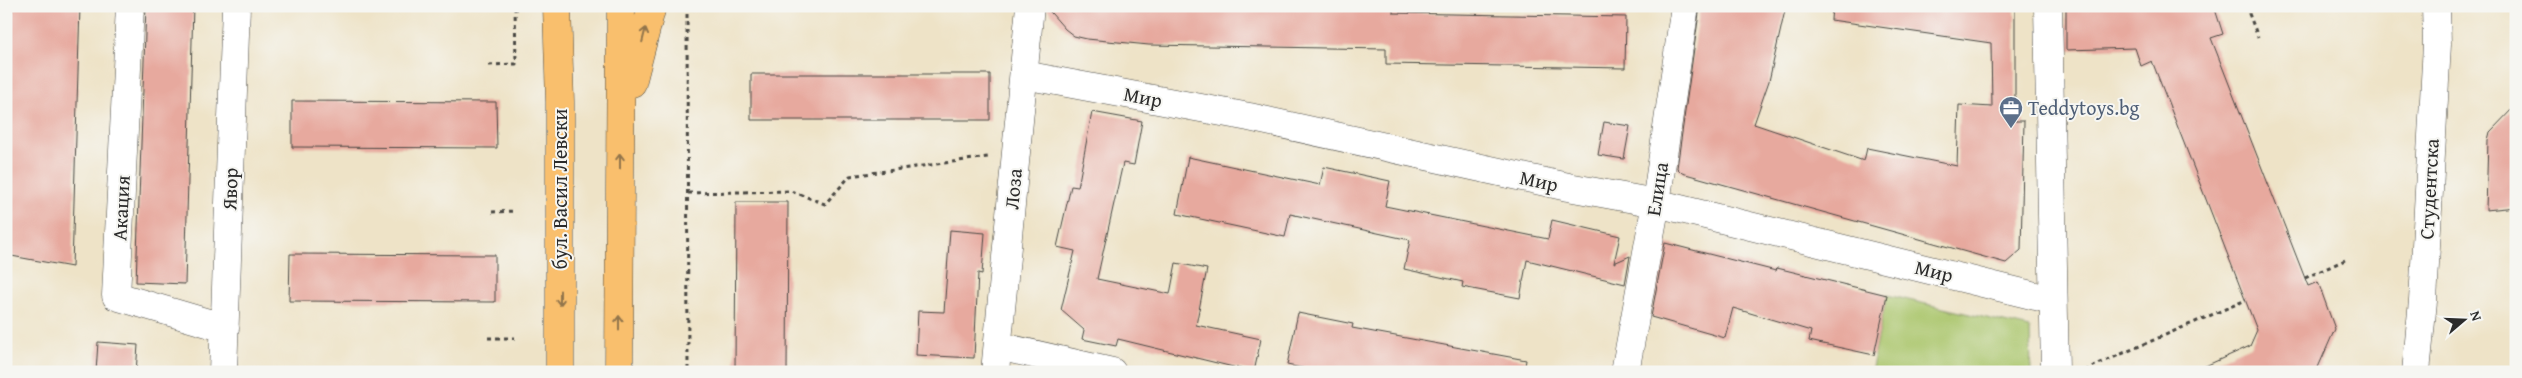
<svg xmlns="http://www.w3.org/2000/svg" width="2522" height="378" font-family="'Gentium Book Plus',serif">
  <rect width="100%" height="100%" fill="#f6f6f2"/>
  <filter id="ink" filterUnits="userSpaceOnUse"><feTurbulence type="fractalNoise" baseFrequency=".02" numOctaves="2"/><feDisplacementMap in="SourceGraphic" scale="10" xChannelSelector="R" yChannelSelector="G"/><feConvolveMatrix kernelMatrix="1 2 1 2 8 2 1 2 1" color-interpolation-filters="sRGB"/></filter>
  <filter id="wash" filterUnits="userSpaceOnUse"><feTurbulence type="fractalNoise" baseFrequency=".0096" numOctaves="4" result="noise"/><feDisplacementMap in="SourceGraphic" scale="20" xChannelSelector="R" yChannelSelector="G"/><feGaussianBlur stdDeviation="1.12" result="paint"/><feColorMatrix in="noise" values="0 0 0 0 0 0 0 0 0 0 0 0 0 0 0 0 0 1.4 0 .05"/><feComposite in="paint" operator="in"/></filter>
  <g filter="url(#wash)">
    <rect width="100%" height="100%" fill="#eee3c7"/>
    <path fill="#abc66d" stroke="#6b784c" d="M 1887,295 L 2030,328 L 2031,372 L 1871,372 Z"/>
    <g id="blocks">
      <path fill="#e7a99e" d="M 13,6 L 80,6 L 72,267 L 6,255 L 6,35 Z
        M 146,6 L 193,6 L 185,284 L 136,282 Z
        M 1045,6 L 1393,6 L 1393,13 L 1626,17 L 1625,68 L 1386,64 L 1386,49 L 1149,45 L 1087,39 L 1074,36 L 1065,29 Z
        M 1700,6 L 1786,6 L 1769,81 L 1754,124 L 1864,161 L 1867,148 L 1957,166 L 1959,105 L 1992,107 L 1991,43 L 1831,20 L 1832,6 L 2015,6 L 2015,121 L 2024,121 L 2021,250 L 2006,263 L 1682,173 L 1677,168 Z
        M 2066,6 L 2214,6 L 2223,34 L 2211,38 L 2308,286 L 2318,282 L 2335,329 L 2316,372 L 2192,372 L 2250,346 L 2257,330 L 2152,61 L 2141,66 L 2135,48 L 2066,50 Z
        M 751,74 L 990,74 L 990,120 L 751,120 Z
        M 292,101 L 496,102 L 497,148 L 292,147 Z
        M 2516,105 L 2516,207 L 2486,210 L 2488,140 L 2490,132 Z
        M 1092,112 L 1142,121 L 1134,165 L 1123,163 L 1097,279 L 1170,294 L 1176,263 L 1207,269 L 1196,325 L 1261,339 L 1254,372 L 1118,339 L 1116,346 L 1082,339 L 1084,330 L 1061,310 L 1075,251 L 1057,247 L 1071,186 L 1078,187 Z
        M 1604,122 L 1630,126 L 1624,159 L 1598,155 Z
        M 1188,157 L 1320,185 L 1324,167 L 1390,181 L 1385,206 L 1548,239 L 1552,220 L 1620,236 L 1614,263 L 1630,256 L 1625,284 L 1527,260 L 1520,298 L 1462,287 L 1463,282 L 1404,269 L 1410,240 L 1290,214 L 1285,237 L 1177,214 Z
        M 736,202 L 788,202 L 787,372 L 735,372 Z
        M 950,230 L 985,233 L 982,274 L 978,273 L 974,358 L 916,355 L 918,311 L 944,312 Z
        M 1665,243 L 1776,271 L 1777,268 L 1887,295 L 1874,355 L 1809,341 L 1811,331 L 1733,308 L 1725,338 L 1651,317 Z
        M 290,254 L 495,255 L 495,302 L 289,301 Z
        M 1298,313 L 1353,324 L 1352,328 L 1526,360 L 1524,372 L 1321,372 L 1287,365 Z
        M 98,342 L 138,345 L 136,372 L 96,372 Z"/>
    </g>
  </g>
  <g filter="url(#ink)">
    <use href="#blocks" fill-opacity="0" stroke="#484742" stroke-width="1"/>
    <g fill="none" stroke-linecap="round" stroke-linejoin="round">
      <g stroke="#484742" stroke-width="29">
        <path id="street" d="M 130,6 L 116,296 L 225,328
          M 2048,6 L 2055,372
          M 1024,75 L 1249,117 L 1568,187 L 1656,203 L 2052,300
          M 998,346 L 1112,372
          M 223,372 L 236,6
          M 995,372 L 1030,6
          M 1625,372 L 1656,203 L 1685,6
          M 2416,372 L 2423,301 L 2437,44 L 2436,6"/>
      </g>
      <g stroke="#484742" stroke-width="29">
        <path id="highway" d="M 557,6 L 560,102 L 560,372
          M 632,83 L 652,6
          M 619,372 L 621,6"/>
      </g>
      <path stroke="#484742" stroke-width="3" stroke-dasharray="4 4" stroke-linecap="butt" d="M 687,6 L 688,372
        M 2246,6 L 2258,37
        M 489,65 L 516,64 L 515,6
        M 688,193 L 791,191 L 825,204 L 850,176 L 988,157
        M 492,212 L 515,211
        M 2305,278 L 2345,260
        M 488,338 L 515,338
        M 2086,372 L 2089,368 L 2246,300"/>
      <use href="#street" stroke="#fff" stroke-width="28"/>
      <use href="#highway" stroke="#f9bf6d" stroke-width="28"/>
    </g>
    <defs><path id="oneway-shaft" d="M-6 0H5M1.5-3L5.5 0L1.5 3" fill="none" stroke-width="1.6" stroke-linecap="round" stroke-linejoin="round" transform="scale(1.25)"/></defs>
    <g stroke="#92754c">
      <use href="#oneway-shaft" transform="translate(644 35) rotate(-76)"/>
      <use href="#oneway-shaft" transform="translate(620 161) rotate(-90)"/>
      <use href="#oneway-shaft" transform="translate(560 298) rotate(90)"/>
      <use href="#oneway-shaft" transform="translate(619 323) rotate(-90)"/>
    </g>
  </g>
  <defs>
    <g id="office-pin" transform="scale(1.25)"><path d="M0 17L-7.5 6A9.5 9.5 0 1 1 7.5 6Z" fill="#5c6f8a" stroke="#f6f6f2"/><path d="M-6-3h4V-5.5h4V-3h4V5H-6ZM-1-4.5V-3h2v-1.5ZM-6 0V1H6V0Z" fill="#fff"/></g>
  </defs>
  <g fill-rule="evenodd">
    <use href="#office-pin" x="2011" y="108"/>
  </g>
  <g text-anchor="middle" stroke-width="4" stroke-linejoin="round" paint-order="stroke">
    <g font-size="20" fill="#2b2b2b" stroke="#f6f6f2">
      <text transform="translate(1143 97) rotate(11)" y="7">Мир</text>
      <text transform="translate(1539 181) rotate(12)" y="7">Мир</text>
      <text transform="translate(230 189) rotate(-88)" y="7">Явор</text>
      <text transform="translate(560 189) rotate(-90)" y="7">бул. Васил Левски</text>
      <text transform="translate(1013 189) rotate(-85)" y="7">Лоза</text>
      <text transform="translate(1657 189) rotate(-81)" y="7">Елица</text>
      <text transform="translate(2429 189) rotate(-87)" y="7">Студентска</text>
      <text transform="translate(121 208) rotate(-87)" y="7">Акация</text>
      <text transform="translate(1934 271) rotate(14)" y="7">Мир</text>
    </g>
    <g font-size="20" fill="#4e5e75" stroke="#f6f6f2" text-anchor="start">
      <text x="2028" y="115">Teddytoys.bg</text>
    </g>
  </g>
  <rect width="2522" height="378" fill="none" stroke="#f6f6f2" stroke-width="25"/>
  <g transform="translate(2464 320) rotate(71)" stroke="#f6f6f2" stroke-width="4" paint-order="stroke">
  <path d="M0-4L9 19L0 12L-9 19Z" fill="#2b2b2b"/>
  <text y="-8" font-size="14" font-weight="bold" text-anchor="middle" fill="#2b2b2b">N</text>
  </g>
</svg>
